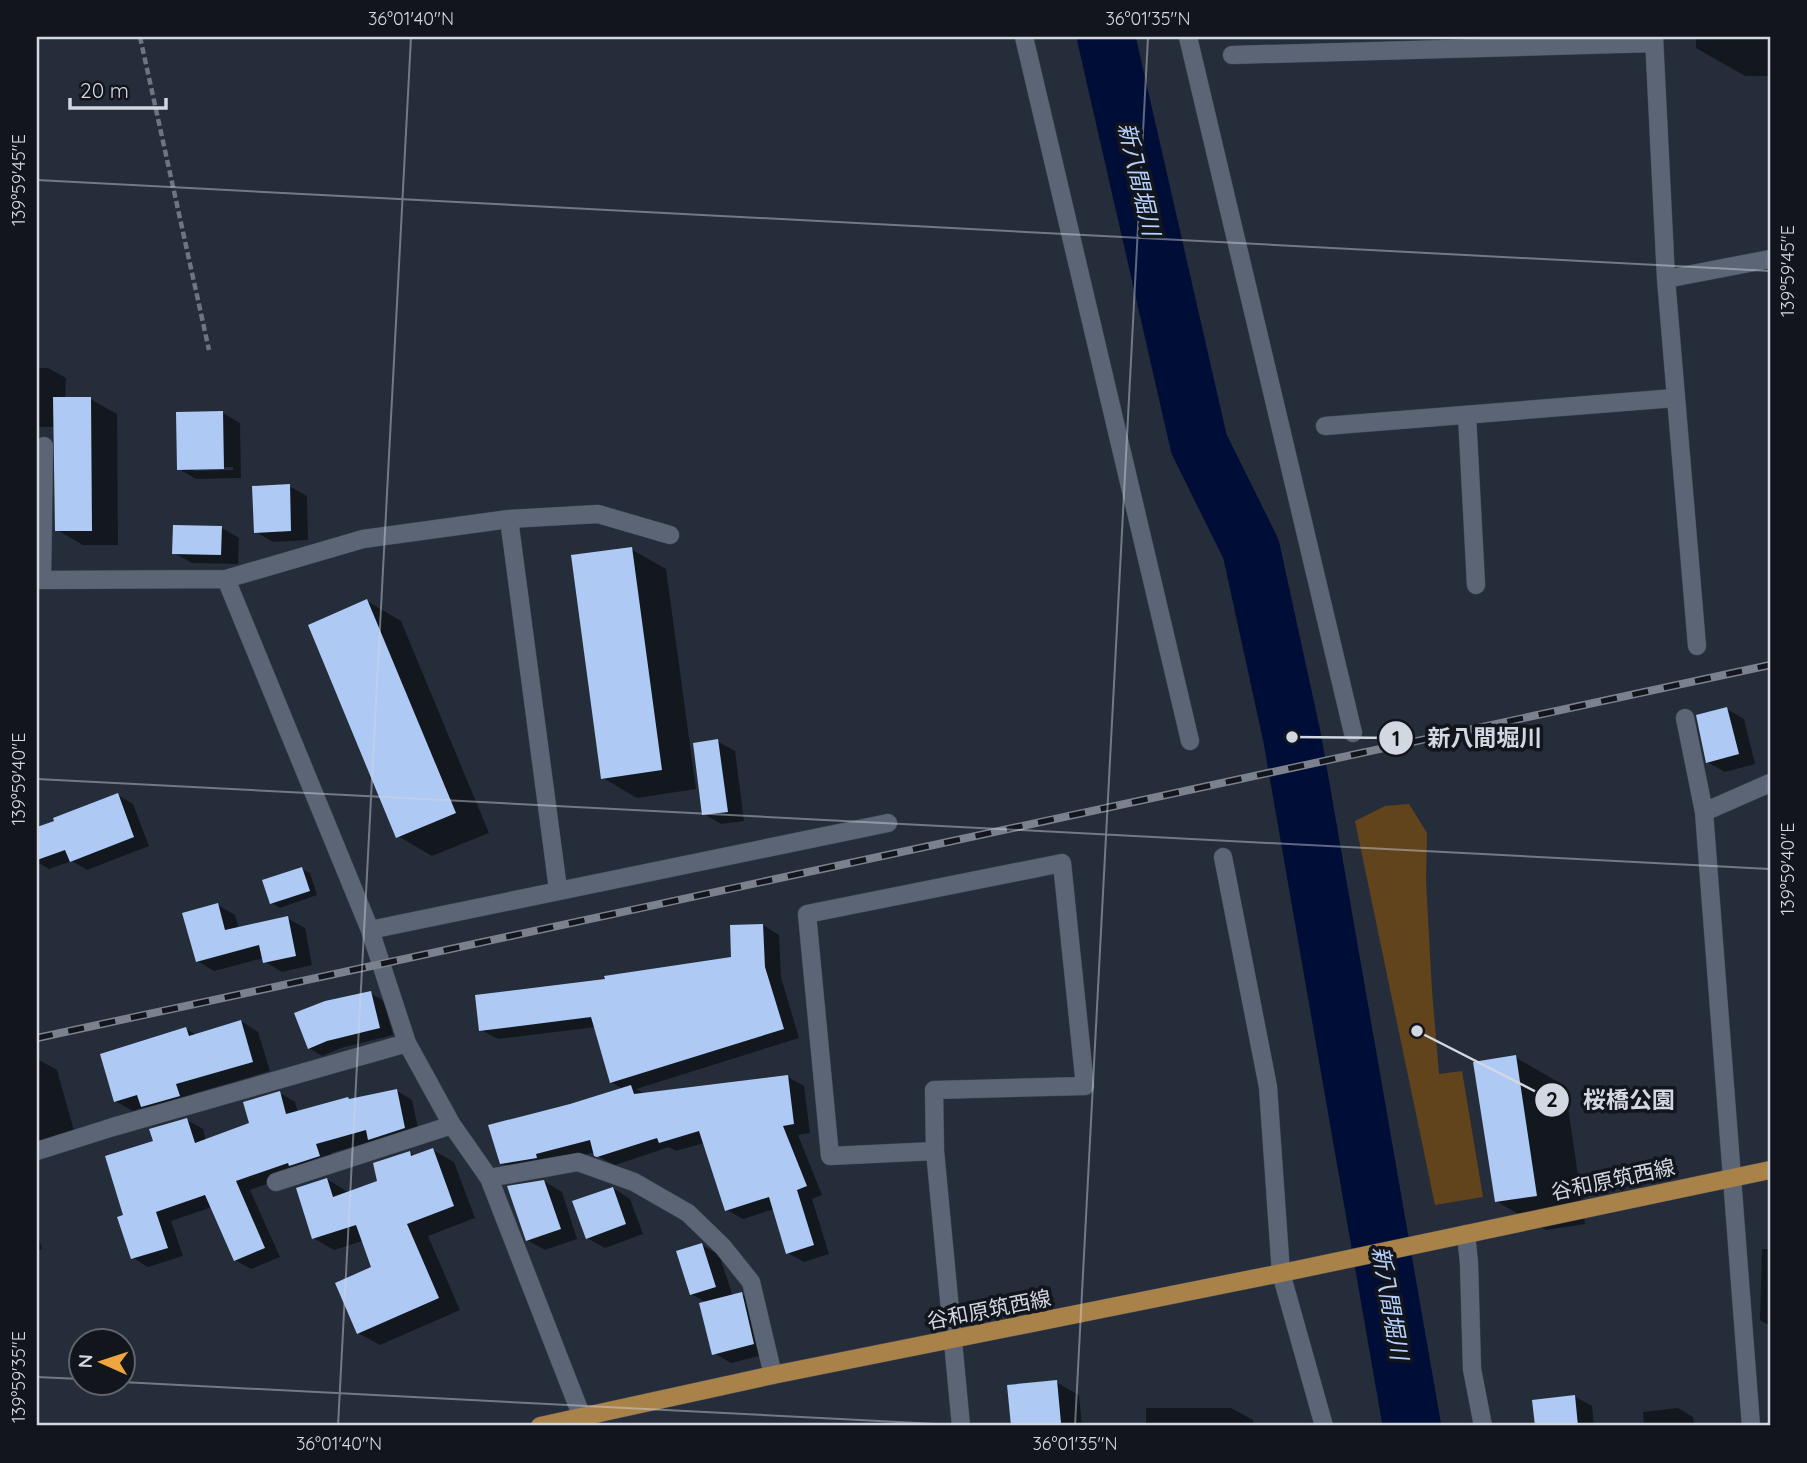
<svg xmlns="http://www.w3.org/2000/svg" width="1807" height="1463" font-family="Quicksand,'Noto Sans JP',sans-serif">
  <rect width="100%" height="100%" fill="#252d3b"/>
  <path fill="#62441c" d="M 1409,804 L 1427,833 L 1426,881 L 1432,991 L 1439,1074 L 1462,1071 L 1483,1197 L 1435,1205 L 1355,821 L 1385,806 Z"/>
  <path fill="#0007" fill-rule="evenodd" d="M 1696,37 L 1770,37 L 1770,76 L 1745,76 L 1696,48 Z
    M 37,368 L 48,368 L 66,378 L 65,399 L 90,399 L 117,414 L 118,545 L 83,545 L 57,530 L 55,427 L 37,427 Z
    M 223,413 L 240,423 L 241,478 L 196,479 L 179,469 ZM 233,467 L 233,470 L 194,471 L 194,468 Z
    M 289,486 L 307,496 L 308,540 L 273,542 L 256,532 Z
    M 222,528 L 239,538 L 238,564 L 192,563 L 174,553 Z
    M 631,549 L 666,569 L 696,789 L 637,798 L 603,778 Z
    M 367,601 L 401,621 L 489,833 L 432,856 L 398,836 Z
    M 1727,709 L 1744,719 L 1755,764 L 1725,772 L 1707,762 Z
    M 717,741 L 735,751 L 744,821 L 721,824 L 704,814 Z
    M 118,795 L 133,804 L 149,846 L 87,870 L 72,861 L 49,869 L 37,862 L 37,829 Z
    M 302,869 L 310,873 L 317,895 L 280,908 L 272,903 Z
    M 218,905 L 235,915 L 239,929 L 287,918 L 305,928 L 312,965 L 282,972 L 264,961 L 264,958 L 214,971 L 197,961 Z
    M 763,925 L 779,935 L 781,977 L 799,1038 L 636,1089 L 645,1094 L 788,1077 L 804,1086 L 810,1133 L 798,1135 L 822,1195 L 812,1199 L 829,1254 L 804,1262 L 788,1253 L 774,1209 L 743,1219 L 727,1210 L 704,1143 L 676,1151 L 669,1147 L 615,1165 L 596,1155 L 595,1152 L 518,1173 L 501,1163 L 570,1106 L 623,1089 L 611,1082 L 596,1027 L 498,1039 L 481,1030 L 607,981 L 733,958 Z
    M 370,993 L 384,1001 L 393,1035 L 341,1048 L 322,1056 L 309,1048 Z
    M 241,1021 L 258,1032 L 270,1071 L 192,1094 L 196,1106 L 160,1116 L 145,1107 L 133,1111 L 115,1101 L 186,1029 L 197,1035 Z
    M 1515,1057 L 1565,1086 L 1585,1224 L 1546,1230 L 1496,1201 Z
    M 39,1060 L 57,1070 L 75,1134 L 37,1145 L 37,1061 Z
    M 397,1091 L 412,1100 L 420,1137 L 385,1148 L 373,1141 L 331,1153 L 335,1165 L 302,1172 L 250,1190 L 280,1257 L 251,1269 L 235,1260 L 212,1207 L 171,1221 L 183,1256 L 148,1267 L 133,1258 L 125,1216 L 155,1142 L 187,1120 L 203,1129 L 206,1141 L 252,1124 L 280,1093 L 295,1102 L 298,1113 Z
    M 433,1150 L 454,1162 L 475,1218 L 428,1236 L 460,1310 L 380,1345 L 358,1333 L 373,1268 L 363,1241 L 334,1250 L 313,1238 L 327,1179 L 348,1192 L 379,1182 L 409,1153 L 416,1156 Z
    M 544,1181 L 562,1192 L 577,1239 L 545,1250 L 527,1240 Z
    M 613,1188 L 630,1199 L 643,1234 L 605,1248 L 587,1238 Z
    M 37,1233 L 42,1249 L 37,1251 Z
    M 702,1245 L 719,1255 L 733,1296 L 741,1294 L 759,1304 L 771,1353 L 731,1363 L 714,1353 L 707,1303 L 691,1294 Z
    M 1762,1249 L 1770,1249 L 1770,1326 L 1760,1320 Z
    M 1056,1382 L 1079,1395 L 1082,1426 L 1013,1426 L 1009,1386 Z
    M 1574,1396 L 1592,1406 L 1594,1426 L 1536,1426 L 1534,1401 Z
    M 1146,1408 L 1231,1408 L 1253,1420 L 1253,1426 L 1146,1426 Z
    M 1678,1408 L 1693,1417 L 1694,1426 L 1644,1426 L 1643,1412 Z"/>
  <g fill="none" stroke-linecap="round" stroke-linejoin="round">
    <path stroke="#000e37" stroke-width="58" d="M 1106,37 L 1199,444 L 1251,549 L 1292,737 L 1412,1426"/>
  </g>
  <path fill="#aec9f4" d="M 53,397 L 91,397 L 92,531 L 55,531 Z
    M 223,411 L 224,469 L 177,470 L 176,412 Z
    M 290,484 L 291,531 L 254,533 L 252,486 Z
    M 173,525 L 222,526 L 221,555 L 172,554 Z
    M 632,547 L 662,770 L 601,779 L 571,555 Z
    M 367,599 L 456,813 L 396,838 L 308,625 Z
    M 1727,707 L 1739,754 L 1706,763 L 1696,715 Z
    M 718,739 L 728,812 L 702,815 L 693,743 Z
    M 118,793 L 134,837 L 70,862 L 65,850 L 37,860 L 37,827 L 54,821 L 53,818 Z
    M 302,867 L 310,891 L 270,904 L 262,880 Z
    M 218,903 L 225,930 L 288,916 L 296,956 L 263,963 L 259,945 L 196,962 L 182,913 Z
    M 763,924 L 765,967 L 784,1029 L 610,1083 L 591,1017 L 479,1031 L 475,995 L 605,979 L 604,976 L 731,957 L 730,925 Z
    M 371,991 L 380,1028 L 327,1041 L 308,1049 L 294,1013 L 325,1001 Z
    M 241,1020 L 253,1062 L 176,1084 L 180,1096 L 141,1107 L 137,1095 L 114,1102 L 100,1054 L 186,1027 L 189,1036 Z
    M 1516,1055 L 1537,1196 L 1495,1202 L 1473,1062 Z
    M 788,1075 L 794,1124 L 783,1126 L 807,1186 L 797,1190 L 814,1245 L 786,1254 L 769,1197 L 725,1211 L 699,1131 L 659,1143 L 657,1138 L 597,1157 L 594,1156 L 590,1140 L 536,1154 L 537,1158 L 500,1164 L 488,1125 L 570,1104 L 631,1085 L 634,1094 Z
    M 397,1089 L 405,1128 L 368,1140 L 366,1130 L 316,1144 L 320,1156 L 289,1166 L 288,1163 L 236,1181 L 265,1248 L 234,1261 L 205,1195 L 156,1212 L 168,1248 L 131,1259 L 117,1217 L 123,1215 L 105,1156 L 153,1141 L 149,1129 L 187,1118 L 195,1143 L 249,1123 L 243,1102 L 280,1091 L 286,1114 L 348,1097 L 349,1099 Z
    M 433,1148 L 454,1206 L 407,1224 L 439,1298 L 357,1334 L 335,1283 L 371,1267 L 356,1225 L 312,1239 L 296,1188 L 327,1178 L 333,1197 L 377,1181 L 373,1163 L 410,1151 L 411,1156 Z
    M 544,1180 L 561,1229 L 526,1241 L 507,1186 Z
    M 613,1187 L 626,1224 L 586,1239 L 572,1201 Z
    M 702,1243 L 716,1287 L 690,1295 L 676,1251 Z
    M 742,1292 L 754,1344 L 712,1355 L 699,1303 Z
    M 1057,1380 L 1061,1423 L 1044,1424 L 1044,1426 L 1011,1426 L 1007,1385 Z
    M 1575,1395 L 1578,1426 L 1535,1426 L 1532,1400 Z"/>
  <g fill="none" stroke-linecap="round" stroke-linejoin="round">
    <g stroke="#414854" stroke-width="19">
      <path id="minor" d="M 1024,37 L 1190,741
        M 1188,37 L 1353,733
        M 1654,37 L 1666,279 L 1697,646
        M 1232,55 L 1654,43
        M 1666,279 L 1770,259
        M 1467,415 L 1476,585
        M 1325,426 L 1675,398
        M 509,519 L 558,889
        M 42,579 L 44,446
        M 37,580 L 226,579
        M 1685,718 L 1704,812 L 1751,1426
        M 1704,812 L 1770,783
        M 1223,857 L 1268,1087 L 1281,1273 L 1324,1426
        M 370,930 L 888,823
        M 37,1151 L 113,1127 L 407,1043
        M 935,1151 L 830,1156 L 807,914 L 1062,863 L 1085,1086 L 934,1090 L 935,1151 L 961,1426
        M 489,1178 L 578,1162 L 634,1182 L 688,1213 L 723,1247 L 751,1282 L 773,1375
        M 276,1182 L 452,1125
        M 1466,1234 L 1469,1263 L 1472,1369 L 1483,1426
        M 582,1417 L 489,1178 L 452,1125 L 407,1043 L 370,930 L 226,579 L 363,539 L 509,519 L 598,514 L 670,535"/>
    </g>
    <g stroke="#414854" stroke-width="19">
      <path id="major" d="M 540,1426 L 773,1375 L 1296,1270 L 1770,1170"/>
    </g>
    <path stroke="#6e7581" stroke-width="4.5" stroke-dasharray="7 3.5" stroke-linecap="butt" d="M 140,37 L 209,350"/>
    <use href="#minor" stroke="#5c6575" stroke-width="18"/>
    <use href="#major" stroke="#a98249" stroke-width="18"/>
    <g stroke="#7b828d" stroke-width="8">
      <path id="rail" d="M 37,1038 L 1770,665"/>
    </g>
    <use href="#rail" stroke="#12151b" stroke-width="5" stroke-dasharray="16" stroke-linecap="butt"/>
  </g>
  <path fill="none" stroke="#d2d8e1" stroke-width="2" stroke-opacity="0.45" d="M 37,180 L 1770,271M 37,779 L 1770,869M 37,1377 L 80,1379M 122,1382 L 976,1426M 338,1426 L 411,37M 1075,1426 L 1148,37"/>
  <g text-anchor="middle" stroke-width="7" stroke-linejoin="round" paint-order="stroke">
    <g font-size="21" fill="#d2d8e1" stroke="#12151b">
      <text transform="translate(1613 1180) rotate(-12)" y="7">谷和原筑西線</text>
      <text transform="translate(989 1310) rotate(-11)" y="7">谷和原筑西線</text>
    </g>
    <g font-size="23" font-style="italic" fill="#b6d1fd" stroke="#12151b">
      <text transform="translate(1139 179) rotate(77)" y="8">新八間堀川</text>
      <text transform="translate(1390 1303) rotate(80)" y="8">新八間堀川</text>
    </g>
  </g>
  <path fill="none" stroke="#d2d8e1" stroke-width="2.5" d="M1292 737L1396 738M1417 1031L1552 1100"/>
  <g fill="#d2d8e1" stroke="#12151b" stroke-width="2.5">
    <circle cx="1292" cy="737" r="7"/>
    <circle cx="1417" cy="1031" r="7"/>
    <circle cx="1396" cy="738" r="18"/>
    <circle cx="1552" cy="1100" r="18"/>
  </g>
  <g font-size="21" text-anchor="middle" font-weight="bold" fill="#111">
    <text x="1396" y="746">1</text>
    <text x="1552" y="1107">2</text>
  </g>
  <g font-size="23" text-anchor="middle" font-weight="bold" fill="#d2d8e1" stroke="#12151b" stroke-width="7" stroke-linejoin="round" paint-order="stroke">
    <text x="1485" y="746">新八間堀川</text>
    <text x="1629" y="1108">桜橋公園</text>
  </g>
  <rect width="1807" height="1463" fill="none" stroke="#12151b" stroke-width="77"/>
  <g transform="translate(102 1362) rotate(273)"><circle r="33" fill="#12151b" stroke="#5f636a" stroke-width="2"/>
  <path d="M0-5L12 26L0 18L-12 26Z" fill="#f0a63e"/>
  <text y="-10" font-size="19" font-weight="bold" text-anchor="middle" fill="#d2d8e1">N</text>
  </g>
  <path d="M70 98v10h96v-10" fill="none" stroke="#d2d8e1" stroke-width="3.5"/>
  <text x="80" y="98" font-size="21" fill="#d2d8e1" stroke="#12151b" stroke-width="5" paint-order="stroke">20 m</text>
  <rect x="38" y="38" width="1731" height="1386" fill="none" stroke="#d2d8e1" stroke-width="2.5"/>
  <g font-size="18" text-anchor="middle" fill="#d2d8e1">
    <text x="411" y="25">36°01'40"N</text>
    <text x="1148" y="25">36°01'35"N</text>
    <text transform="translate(19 180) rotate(-90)" y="6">139°59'45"E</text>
    <text transform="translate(1788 271) rotate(-90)" y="6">139°59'45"E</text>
    <text transform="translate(19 779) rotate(-90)" y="6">139°59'40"E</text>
    <text transform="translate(1788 869) rotate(-90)" y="6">139°59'40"E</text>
    <text transform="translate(19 1377) rotate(-90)" y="6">139°59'35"E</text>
    <text x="339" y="1450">36°01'40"N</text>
    <text x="1075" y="1450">36°01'35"N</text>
  </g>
</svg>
